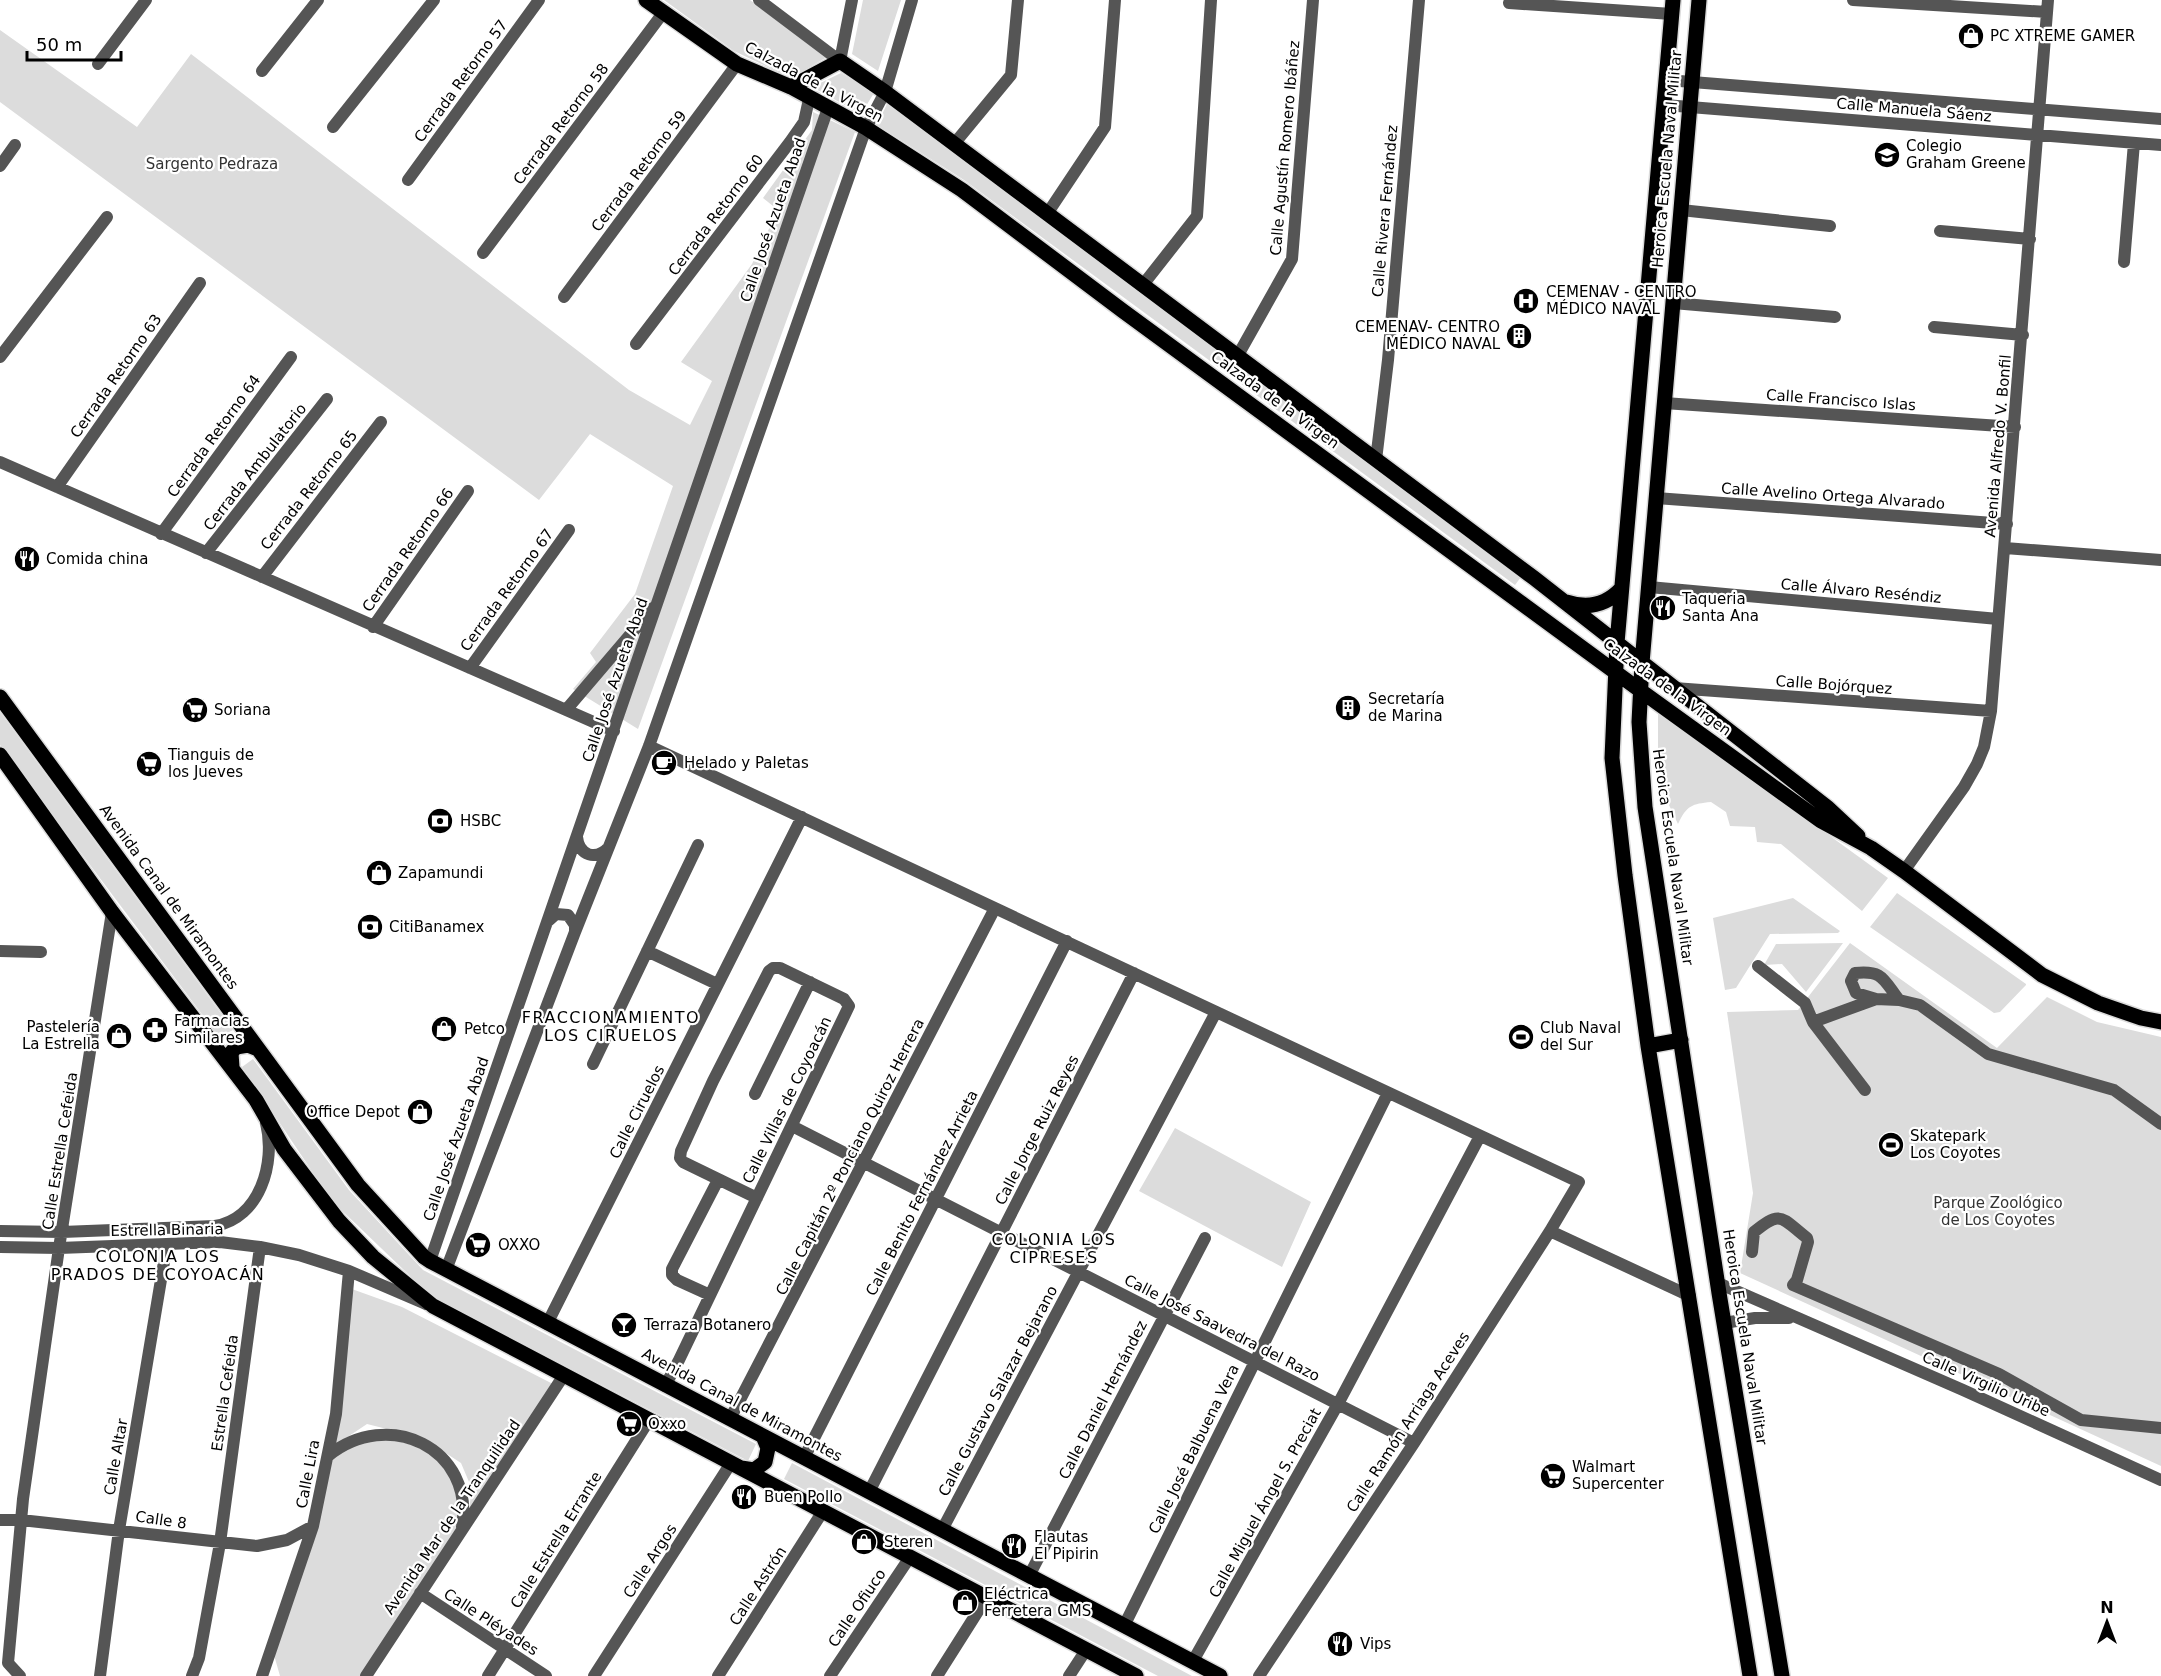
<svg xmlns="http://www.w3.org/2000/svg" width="2161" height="1676" font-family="'DejaVu Sans',sans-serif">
  <rect width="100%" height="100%" fill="#fff"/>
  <path fill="#dcdcdc" d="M 664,0 L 750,0 L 827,57 L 791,78 L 734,51 Z
    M 863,0 L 901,0 L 878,71 L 852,54 Z
    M 0,30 L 137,127 L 191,54 L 629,390 L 690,425 L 712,381 L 681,362 L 752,264 L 778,210 L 763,198 L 812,130 L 813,112 L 855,132 L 638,729 L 573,689 L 596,662 L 590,653 L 635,594 L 673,486 L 590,434 L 539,500 L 0,102 Z
    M 841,73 L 874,93 L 861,114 L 812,87 Z
    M 887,104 L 1521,577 L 1515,585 L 964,180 L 877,125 Z
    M 1658,711 L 1888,878 L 1862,911 L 1781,844 L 1757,842 L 1755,827 L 1730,826 L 1726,812 L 1711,802 C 1692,804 1687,805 1678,824 L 1658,782 Z
    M 0,712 L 233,1030 L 219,1037 L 0,745 Z
    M 1897,893 L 2026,984 L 2026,985 L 2000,1012 L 1994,1013 L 1870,927 Z
    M 1793,898 L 1840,931 L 1838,933 L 1770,934 L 1736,988 L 1725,990 L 1713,918 Z
    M 1843,943 L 1806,992 L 1782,964 L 1764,965 L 1776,944 Z
    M 1850,943 L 1997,1048 L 2047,997 L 2097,1022 L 2161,1037 L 2161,1466 L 1740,1273 L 1753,1193 L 1727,1012 L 1798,1010 Z
    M 253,1059 L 349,1190 L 423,1270 L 756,1444 L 748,1461 L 431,1296 L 332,1201 L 242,1067 Z
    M 1175,1128 L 1311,1202 L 1282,1267 L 1139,1191 Z
    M 349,1288 L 402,1307 L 553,1384 L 468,1516 L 472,1489 L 461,1463 L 438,1448 L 411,1435 L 367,1424 L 334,1446 Z
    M 370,1437 L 384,1437 L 412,1445 L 451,1464 L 457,1472 L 458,1531 L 361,1676 L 280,1676 L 274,1655 L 329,1464 L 334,1457 Z
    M 792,1463 L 1192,1676 L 1158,1676 L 784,1479 Z"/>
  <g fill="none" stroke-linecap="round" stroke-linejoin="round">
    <g stroke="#dbdbdb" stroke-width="18">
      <path id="major" d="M 646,0 L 737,64 L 791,87 L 866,128 L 962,190 L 1123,311 L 1641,691 L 1821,821 L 1871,848 L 1904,871 L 2042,975 L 2098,1003 L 2141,1018 L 2161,1022
        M 1673,0 L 1617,643 L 1612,758 L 1625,875 L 1648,1046 L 1750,1676
        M 1699,0 L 1642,663 L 1639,722 L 1645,807 L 1719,1293 L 1782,1676
        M 791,87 L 840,61 L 885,92 L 1534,578 L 1828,808 L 1858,836
        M 1567,602 C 1588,609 1606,605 1621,589
        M 0,697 L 358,1185 L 424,1257 L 430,1261 L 1220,1676
        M 0,755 L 112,912 L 256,1100 L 284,1149 L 339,1221 L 373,1257 L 433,1306 L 1136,1676
        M 1648,1046 L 1681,1040
        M 232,1067 L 231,1053 L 236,1047 L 248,1045 L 258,1049
        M 741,1468 L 754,1470 L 765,1462 L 768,1448 L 763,1436"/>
    </g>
    <path stroke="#555" stroke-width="12" d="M 759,0 L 840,61 L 852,0
      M 1853,0 L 2047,12
      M 1509,3 L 1672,14
      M 98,64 L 146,0
      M 262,71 L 318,0
      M 1667,80 L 2161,119
      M 1665,105 L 2161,145
      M 333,127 L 434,0
      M 954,144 L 1011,75 L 1018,0
      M 0,166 L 15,145
      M 408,180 L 539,0
      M 1681,210 L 1830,226
      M 1047,214 L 1105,127 L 1115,0
      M 1940,231 L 2030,239
      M 483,253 L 663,13
      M 2124,262 L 2134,143
      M 1142,286 L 1197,216 L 1211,0
      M 564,297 L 737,64
      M 1673,303 L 1835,317
      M 1934,327 L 2023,335
      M 636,344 L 790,142 L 804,122 L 809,99
      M 0,357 L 107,217
      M 1237,357 L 1292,259 L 1313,0
      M 1664,403 L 2015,427
      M 1376,460 L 1388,360 L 1419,0
      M 0,462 L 614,731
      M 57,487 L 200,283
      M 1656,498 L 2007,524
      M 161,534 L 291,357
      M 2005,548 L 2161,560
      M 206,553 L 327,399
      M 262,577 L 381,422
      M 1649,587 L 1998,619
      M 373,627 L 468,491
      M 470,668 L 569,530
      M 1674,688 L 1991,711
      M 566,710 L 653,608
      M 649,746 L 1579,1182 L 1550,1231 L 1414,1443 L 1259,1676
      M 577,837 C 579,856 596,861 609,847
      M 1904,871 L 1964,787 L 1977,764 L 1984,747 L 1991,711 L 2048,0
      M 547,922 L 556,914 L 568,915 L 575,925 L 575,932
      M 0,951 L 41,952
      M 647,951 L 717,984
      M 1758,966 L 1805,1003 L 1813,1022 L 1876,999 L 1899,1000 C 1883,979 1883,970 1855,973 L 1851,981 L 1856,993 L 1876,999
      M 1899,1000 L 1920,1005 L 1988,1054 L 2114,1090 L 2161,1124
      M 1813,1022 L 1865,1090
      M 593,1064 L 698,845
      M 755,1094 L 810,982
      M 792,1126 L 1414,1443
      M 0,1231 L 62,1232 L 215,1226 C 260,1218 276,1163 266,1123
      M 1550,1231 L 1690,1296
      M 0,1247 L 59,1248 L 220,1242 L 260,1247 L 299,1255 L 349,1271 L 426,1304
      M 1752,1252 L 1754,1232 C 1782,1209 1781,1218 1807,1238 L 1808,1242 L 1797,1280 L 1793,1285 L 1999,1374 L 2081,1420 L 2161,1428
      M 430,1261 L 828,108
      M 446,1270 L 575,932 L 649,746 L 866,128 L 885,92 L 912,0
      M 1718,1283 L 1963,1390 L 2161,1480
      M 710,1295 L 677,1280 L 672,1275 L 672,1269 L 718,1180
      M 1724,1323 L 1755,1318 L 1789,1318
      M 547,1324 L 802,817
      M 665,1386 L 679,1360 L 849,1006 L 844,999 L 780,968 L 773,968 L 769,971 L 713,1081 L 681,1151 L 680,1158 L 683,1162 L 757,1198
      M 730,1419 L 995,908
      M 328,1456 C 388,1407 475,1448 462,1527
      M 804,1458 L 1067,941
      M 869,1492 L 1134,973
      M 0,1520 L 21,1520 L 257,1546 L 287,1540 L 313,1526
      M 942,1530 L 1216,1012
      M 1029,1576 L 1205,1238
      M 420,1593 L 546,1676
      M 1124,1626 L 1388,1093
      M 1193,1661 L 1338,1404 L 1480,1136
      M 20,1676 L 8,1663 L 23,1499 L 59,1248 L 112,912
      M 100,1676 L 119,1530 L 167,1244
      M 192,1676 L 199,1658 L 220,1543 L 260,1247
      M 262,1676 L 313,1526 L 336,1414 L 349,1271
      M 366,1676 L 564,1375
      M 488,1676 L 649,1420
      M 594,1676 L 731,1463
      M 718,1676 L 823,1511
      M 830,1676 L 910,1557
      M 937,1676 L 987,1597
      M 1069,1676 L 1086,1650"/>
    <use href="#major" stroke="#000" stroke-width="15"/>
  </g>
  <defs>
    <g id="shop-disc" transform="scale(1.35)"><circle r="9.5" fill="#000" stroke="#fff"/><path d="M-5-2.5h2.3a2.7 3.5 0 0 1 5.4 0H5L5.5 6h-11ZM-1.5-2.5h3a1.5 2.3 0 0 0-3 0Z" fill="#fff"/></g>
    <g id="school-disc" transform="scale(1.35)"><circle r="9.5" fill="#000" stroke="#fff"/><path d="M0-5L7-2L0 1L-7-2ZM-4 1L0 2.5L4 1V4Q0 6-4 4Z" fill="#fff"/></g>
    <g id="hospital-disc" transform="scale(1.35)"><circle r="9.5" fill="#000" stroke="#fff"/><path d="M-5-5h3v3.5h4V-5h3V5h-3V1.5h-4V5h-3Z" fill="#fff"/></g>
    <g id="building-disc" transform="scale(1.35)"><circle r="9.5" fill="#000" stroke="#fff"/><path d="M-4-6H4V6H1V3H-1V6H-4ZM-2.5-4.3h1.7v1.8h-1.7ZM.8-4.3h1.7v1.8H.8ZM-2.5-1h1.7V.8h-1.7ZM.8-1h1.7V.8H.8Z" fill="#fff"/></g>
    <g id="restaurant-disc" transform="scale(1.35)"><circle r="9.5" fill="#000" stroke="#fff"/><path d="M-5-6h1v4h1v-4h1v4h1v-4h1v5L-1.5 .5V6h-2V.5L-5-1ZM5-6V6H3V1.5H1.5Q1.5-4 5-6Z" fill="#fff"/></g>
    <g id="supermarket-disc" transform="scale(1.35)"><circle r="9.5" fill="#000" stroke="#fff"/><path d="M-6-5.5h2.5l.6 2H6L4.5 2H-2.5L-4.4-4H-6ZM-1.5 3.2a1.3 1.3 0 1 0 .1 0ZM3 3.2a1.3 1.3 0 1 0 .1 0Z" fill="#fff"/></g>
    <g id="cafe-disc" transform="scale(1.35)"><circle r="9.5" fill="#000" stroke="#fff"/><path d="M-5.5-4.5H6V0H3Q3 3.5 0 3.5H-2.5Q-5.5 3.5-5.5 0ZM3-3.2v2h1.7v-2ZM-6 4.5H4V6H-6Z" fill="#fff"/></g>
    <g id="bank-disc" transform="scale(1.35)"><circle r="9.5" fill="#000" stroke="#fff"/><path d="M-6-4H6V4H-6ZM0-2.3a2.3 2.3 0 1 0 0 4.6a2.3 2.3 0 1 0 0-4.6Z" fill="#fff"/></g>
    <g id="pharmacy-disc" transform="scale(1.35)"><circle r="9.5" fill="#000" stroke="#fff"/><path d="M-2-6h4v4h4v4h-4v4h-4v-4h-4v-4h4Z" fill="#fff"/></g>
    <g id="stadium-disc" transform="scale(1.35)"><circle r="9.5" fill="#000" stroke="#fff"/><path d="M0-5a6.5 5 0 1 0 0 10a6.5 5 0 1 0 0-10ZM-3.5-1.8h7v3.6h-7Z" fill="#fff"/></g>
    <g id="bar-disc" transform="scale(1.35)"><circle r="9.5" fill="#000" stroke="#fff"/><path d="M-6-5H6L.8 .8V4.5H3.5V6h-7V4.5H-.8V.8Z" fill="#fff"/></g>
  </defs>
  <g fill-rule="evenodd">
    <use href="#shop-disc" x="1971" y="36"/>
    <use href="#school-disc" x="1887" y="155"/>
    <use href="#hospital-disc" x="1526" y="301"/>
    <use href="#building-disc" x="1519" y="336"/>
    <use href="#restaurant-disc" x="27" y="559"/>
    <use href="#restaurant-disc" x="1663" y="608"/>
    <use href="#building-disc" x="1348" y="708"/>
    <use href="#supermarket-disc" x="195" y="710"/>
    <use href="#cafe-disc" x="664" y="763"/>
    <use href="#supermarket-disc" x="149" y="764"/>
    <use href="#bank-disc" x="440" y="821"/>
    <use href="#shop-disc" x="379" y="873"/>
    <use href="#bank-disc" x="370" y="927"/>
    <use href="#shop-disc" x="444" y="1029"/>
    <use href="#pharmacy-disc" x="155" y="1030"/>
    <use href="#shop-disc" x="119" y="1036"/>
    <use href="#stadium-disc" x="1521" y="1037"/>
    <use href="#shop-disc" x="420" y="1112"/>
    <use href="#stadium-disc" x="1891" y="1145"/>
    <use href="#supermarket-disc" x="478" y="1245"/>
    <use href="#bar-disc" x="624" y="1325"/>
    <use href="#supermarket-disc" x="629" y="1424"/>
    <use href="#supermarket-disc" x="1553" y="1476"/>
    <use href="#restaurant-disc" x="744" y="1497"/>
    <use href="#shop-disc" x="864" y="1542"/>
    <use href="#restaurant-disc" x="1014" y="1546"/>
    <use href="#shop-disc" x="965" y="1603"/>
    <use href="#restaurant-disc" x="1340" y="1644"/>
  </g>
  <g text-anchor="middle" stroke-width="4.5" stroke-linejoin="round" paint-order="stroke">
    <g font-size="15" fill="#000" stroke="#fff" text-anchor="start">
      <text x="1990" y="41">PC XTREME GAMER</text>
      <text x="1906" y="151">Colegio<tspan x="1906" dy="17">Graham Greene</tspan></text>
      <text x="1546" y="297">CEMENAV - CENTRO<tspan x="1546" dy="17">MÉDICO NAVAL</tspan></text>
      <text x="1500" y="332" text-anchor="end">CEMENAV- CENTRO<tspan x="1500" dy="17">MÉDICO NAVAL</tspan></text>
      <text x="46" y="564">Comida china</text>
      <text x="1682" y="604">Taqueria<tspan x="1682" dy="17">Santa Ana</tspan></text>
      <text x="1368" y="704">Secretaría<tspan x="1368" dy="17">de Marina</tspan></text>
      <text x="214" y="715">Soriana</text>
      <text x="168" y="760">Tianguis de<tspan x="168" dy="17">los Jueves</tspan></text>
      <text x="684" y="768">Helado y Paletas</text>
      <text x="460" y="826">HSBC</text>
      <text x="398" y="878">Zapamundi</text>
      <text x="389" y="932">CitiBanamex</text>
      <text x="174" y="1026">Farmacias<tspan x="174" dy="17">Similares</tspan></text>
      <text x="100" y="1032" text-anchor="end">Pastelería<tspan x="100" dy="17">La Estrella</tspan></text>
      <text x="1540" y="1033">Club Naval<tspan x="1540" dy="17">del Sur</tspan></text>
      <text x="464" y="1034">Petco</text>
      <text x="400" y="1117" text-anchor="end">Office Depot</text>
      <text x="1910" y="1141">Skatepark<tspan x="1910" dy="17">Los Coyotes</tspan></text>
      <text x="498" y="1250">OXXO</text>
      <text x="644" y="1330">Terraza Botanero</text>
      <text x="648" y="1429">Oxxo</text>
      <text x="1572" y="1472">Walmart<tspan x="1572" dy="17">Supercenter</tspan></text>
      <text x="764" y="1502">Buen Pollo</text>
      <text x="1034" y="1542">Flautas<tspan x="1034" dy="17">El Pipirin</tspan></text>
      <text x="884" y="1547">Steren</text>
      <text x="984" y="1599">Eléctrica<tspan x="984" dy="17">Ferretera GMS</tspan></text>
      <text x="1360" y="1649">Vips</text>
    </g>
    <g font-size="15" fill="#000" stroke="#fff">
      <text transform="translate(461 81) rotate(-54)" y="5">Cerrada Retorno 57</text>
      <text transform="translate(814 82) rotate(28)" y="5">Calzada de la Virgen</text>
      <text transform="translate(1914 110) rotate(5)" y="5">Calle Manuela Sáenz</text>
      <text transform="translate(561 124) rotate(-53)" y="5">Cerrada Retorno 58</text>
      <text transform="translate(1285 148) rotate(-85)" y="5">Calle Agustín Romero Ibáñez</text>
      <text transform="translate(1667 159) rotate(-85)" y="5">Heroica Escuela Naval Militar</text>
      <text transform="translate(639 171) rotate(-53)" y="5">Cerrada Retorno 59</text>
      <text transform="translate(1385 211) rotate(-85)" y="5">Calle Rivera Fernández</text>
      <text transform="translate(716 215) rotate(-53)" y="5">Cerrada Retorno 60</text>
      <text transform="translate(773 220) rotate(-71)" y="5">Calle José Azueta Abad</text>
      <text transform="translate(116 376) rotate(-55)" y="5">Cerrada Retorno 63</text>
      <text transform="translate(1275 400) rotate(36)" y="5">Calzada de la Virgen</text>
      <text transform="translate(1841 400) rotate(4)" y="5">Calle Francisco Islas</text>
      <text transform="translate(214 436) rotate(-54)" y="5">Cerrada Retorno 64</text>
      <text transform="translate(1998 446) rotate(-85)" y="5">Avenida Alfredo V. Bonfil</text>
      <text transform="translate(255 467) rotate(-52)" y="5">Cerrada Ambulatorio</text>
      <text transform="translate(309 490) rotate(-52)" y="5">Cerrada Retorno 65</text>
      <text transform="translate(1833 496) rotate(4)" y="5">Calle Avelino Ortega Alvarado</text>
      <text transform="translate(408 550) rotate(-55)" y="5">Cerrada Retorno 66</text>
      <text transform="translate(507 590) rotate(-54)" y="5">Cerrada Retorno 67</text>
      <text transform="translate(1861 591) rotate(5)" y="5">Calle Álvaro Reséndiz</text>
      <text transform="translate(615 680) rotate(-71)" y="5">Calle José Azueta Abad</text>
      <text transform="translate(1834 685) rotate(4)" y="5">Calle Bojórquez</text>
      <text transform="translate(1667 687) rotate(36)" y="5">Calzada de la Virgen</text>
      <text transform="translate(1673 857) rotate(82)" y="5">Heroica Escuela Naval Militar</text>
      <text transform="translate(169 897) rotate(54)" y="5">Avenida Canal de Miramontes</text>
      <text transform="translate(787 1100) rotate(-64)" y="5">Calle Villas de Coyoacán</text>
      <text transform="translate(637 1112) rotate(-63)" y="5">Calle Ciruelos</text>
      <text transform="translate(1037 1130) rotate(-63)" y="5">Calle Jorge Ruiz Reyes</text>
      <text transform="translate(456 1139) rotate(-71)" y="5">Calle José Azueta Abad</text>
      <text transform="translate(60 1151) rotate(-81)" y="5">Calle Estrella Cefeida</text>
      <text transform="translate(850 1157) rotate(-63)" y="5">Calle Capitán 2º Ponciano Quiroz Herrera</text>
      <text transform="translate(922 1193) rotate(-63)" y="5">Calle Benito Fernández Arrieta</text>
      <text transform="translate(167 1230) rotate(-1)" y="5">Estrella Binaria</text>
      <text transform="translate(1222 1328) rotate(27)" y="5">Calle José Saavedra del Razo</text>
      <text transform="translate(1745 1337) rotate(81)" y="5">Heroica Escuela Naval Militar</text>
      <text transform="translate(1986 1384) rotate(24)" y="5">Calle Virgilio Uribe</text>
      <text transform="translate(998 1391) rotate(-62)" y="5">Calle Gustavo Salazar Bejarano</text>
      <text transform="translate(225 1393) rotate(-82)" y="5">Estrella Cefeida</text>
      <text transform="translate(1103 1400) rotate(-63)" y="5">Calle Daniel Hernández</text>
      <text transform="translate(742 1405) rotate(28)" y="5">Avenida Canal de Miramontes</text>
      <text transform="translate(1408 1422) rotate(-57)" y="5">Calle Ramón Arriaga Aceves</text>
      <text transform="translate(1194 1449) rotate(-64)" y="5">Calle José Balbuena Vera</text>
      <text transform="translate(116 1457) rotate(-80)" y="5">Calle Altar</text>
      <text transform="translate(308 1474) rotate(-79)" y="5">Calle Lira</text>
      <text transform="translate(1265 1503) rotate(-61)" y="5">Calle Miguel Ángel S. Preciat</text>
      <text transform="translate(452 1517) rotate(-56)" y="5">Avenida Mar de la Tranquilidad</text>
      <text transform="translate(161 1520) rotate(8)" y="5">Calle 8</text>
      <text transform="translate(556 1540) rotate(-58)" y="5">Calle Estrella Errante</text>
      <text transform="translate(650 1561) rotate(-57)" y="5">Calle Argos</text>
      <text transform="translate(758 1586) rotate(-57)" y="5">Calle Astrón</text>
      <text transform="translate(857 1608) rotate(-56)" y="5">Calle Ofiuco</text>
      <text transform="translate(491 1622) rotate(33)" y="5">Calle Pléyades</text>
    </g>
    <g font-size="15" fill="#333" stroke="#fff">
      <text x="212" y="169">Sargento Pedraza</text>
      <text x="1998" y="1208">Parque Zoológico<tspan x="1998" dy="17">de Los Coyotes</tspan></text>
    </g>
    <g font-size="16" letter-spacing="1.5" fill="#000" stroke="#fff">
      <text x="611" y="1023">FRACCIONAMIENTO<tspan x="611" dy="18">LOS CIRUELOS</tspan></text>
      <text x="1054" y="1245">COLONIA LOS<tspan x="1054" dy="18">CIPRESES</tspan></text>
      <text x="158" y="1262">COLONIA LOS<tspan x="158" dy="18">PRADOS DE COYOACÁN</tspan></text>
    </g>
  </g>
  <g transform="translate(2107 1622)" stroke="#ffffff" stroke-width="4.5" paint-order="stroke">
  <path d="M0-4.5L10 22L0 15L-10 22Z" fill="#000000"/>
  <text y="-9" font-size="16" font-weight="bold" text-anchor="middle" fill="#000000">N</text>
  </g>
  <path d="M27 51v9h94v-9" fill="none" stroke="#000000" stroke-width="3"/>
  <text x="36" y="51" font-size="18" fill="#000000" stroke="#ffffff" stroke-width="4.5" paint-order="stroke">50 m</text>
</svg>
